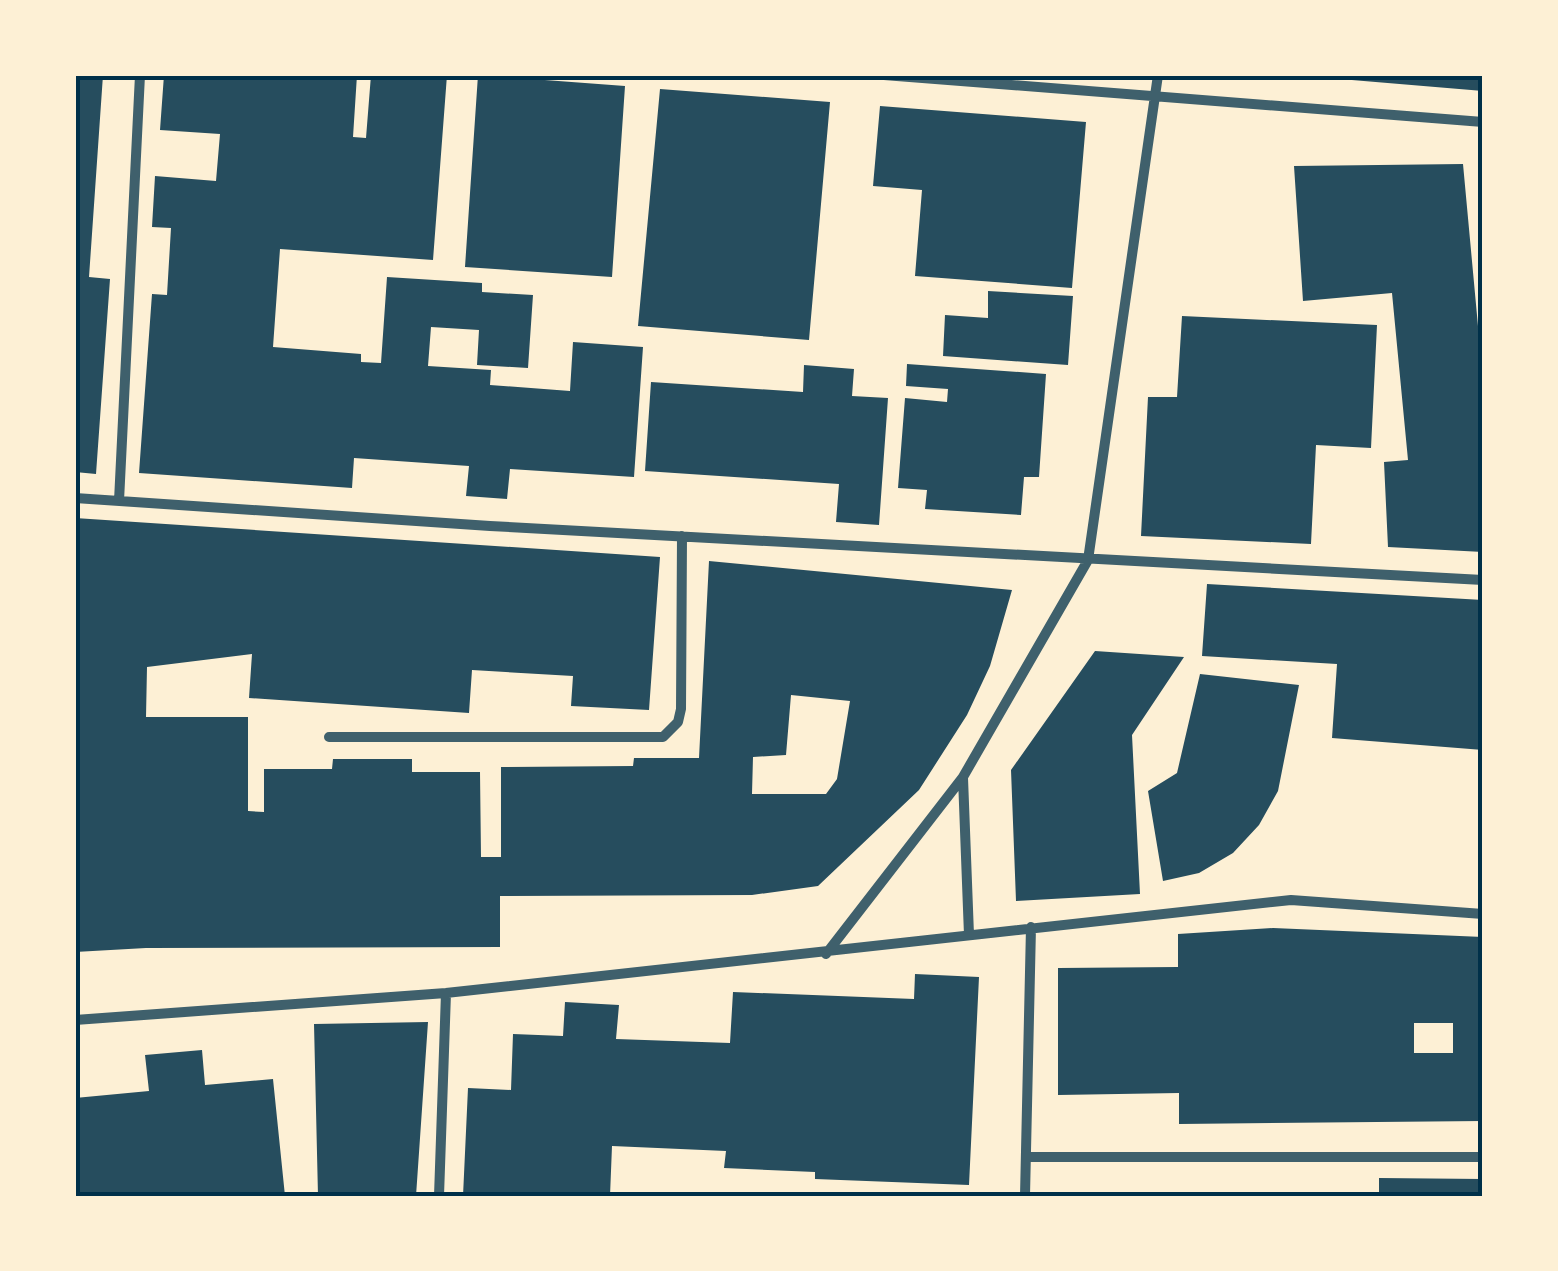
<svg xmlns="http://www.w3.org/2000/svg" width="1558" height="1271" font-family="'Noto Sans',sans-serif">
  <rect width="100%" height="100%" fill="#fdf0d5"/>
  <path fill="#264d5e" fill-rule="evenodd" d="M 75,75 L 103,75 L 89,277 L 110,279 L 96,474 L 75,472 Z
    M 164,75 L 357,75 L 353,137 L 366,138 L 371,75 L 447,75 L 433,260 L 280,249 L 273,347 L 361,354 L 361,362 L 381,363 L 387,277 L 482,283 L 482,292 L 533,295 L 528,368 L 477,365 L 479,330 L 431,327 L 428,366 L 491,370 L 490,385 L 570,391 L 573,342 L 643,347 L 634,477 L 510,469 L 507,499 L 466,496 L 469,466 L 354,458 L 352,488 L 139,473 L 152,294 L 167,295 L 171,228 L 152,227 L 155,176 L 216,181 L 220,134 L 160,130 Z
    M 478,75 L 625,86 L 612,277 L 465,267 Z
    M 1328,75 L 1483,75 L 1483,91 L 1328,78 Z
    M 660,89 L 830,102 L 809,340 L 638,326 Z
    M 880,106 L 1086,122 L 1072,288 L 915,276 L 922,190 L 873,186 Z
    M 1463,164 L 1483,380 L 1483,552 L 1388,547 L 1384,462 L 1408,460 L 1392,293 L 1303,301 L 1294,166 Z
    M 988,291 L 1073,296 L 1068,365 L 943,356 L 945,315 L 988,318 Z
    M 1182,316 L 1377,325 L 1371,448 L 1316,445 L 1311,544 L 1141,536 L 1148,397 L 1177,397 Z
    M 907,364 L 1046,374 L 1039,477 L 1024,477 L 1021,515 L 925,509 L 927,490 L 898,488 L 905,398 L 947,402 L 948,389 L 906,386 Z
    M 804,365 L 854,369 L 852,396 L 888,398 L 879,525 L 836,522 L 839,484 L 645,471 L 651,382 L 803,392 Z
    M 75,518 L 660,557 L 649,710 L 571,706 L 573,676 L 472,670 L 469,713 L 249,698 L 252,654 L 147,667 L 146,717 L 248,717 L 248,811 L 264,812 L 264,769 L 332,769 L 333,759 L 412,759 L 412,772 L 480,772 L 481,857 L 501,857 L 501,767 L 633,766 L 634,758 L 699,758 L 709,561 L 1012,590 L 990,666 L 967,715 L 919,790 L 818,886 L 752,895 L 500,896 L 500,947 L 146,948 L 75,952 ZM 791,695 L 850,701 L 837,779 L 826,794 L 752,794 L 753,757 L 786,755 Z
    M 1207,584 L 1483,600 L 1483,750 L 1332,738 L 1337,664 L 1202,656 Z
    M 1095,651 L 1184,657 L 1132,735 L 1140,894 L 1016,901 L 1011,770 Z
    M 1200,674 L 1299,685 L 1278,791 L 1259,825 L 1233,853 L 1199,873 L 1163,881 L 1148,791 L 1177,773 Z
    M 1273,928 L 1483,937 L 1483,1121 L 1179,1124 L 1179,1093 L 1058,1095 L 1058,968 L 1178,967 L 1178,934 ZM 1414,1023 L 1453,1023 L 1453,1053 L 1414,1053 Z
    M 915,974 L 979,977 L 969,1185 L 815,1179 L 815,1172 L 724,1168 L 726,1151 L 612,1146 L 610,1196 L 463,1196 L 468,1088 L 511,1090 L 513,1034 L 563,1036 L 565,1002 L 619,1005 L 616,1039 L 730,1043 L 733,992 L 914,999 Z
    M 428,1022 L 416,1196 L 318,1196 L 314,1024 Z
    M 202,1050 L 205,1085 L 273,1079 L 285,1196 L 75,1196 L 75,1098 L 149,1091 L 145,1055 Z
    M 1379,1178 L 1483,1179 L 1483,1196 L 1379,1196 Z"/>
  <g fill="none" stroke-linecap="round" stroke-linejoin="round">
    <path stroke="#3f606c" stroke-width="10" d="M 884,75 L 1483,122
      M 75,498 L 490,526 L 1483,580
      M 119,501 L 140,75
      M 329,737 L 663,737 L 678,722 L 681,709 L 682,536
      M 963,778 L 969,935
      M 826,954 L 963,777 L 1088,560 L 1158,75
      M 75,1020 L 446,993 L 1291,900 L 1483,914
      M 1029,1157 L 1483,1157
      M 439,1196 L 446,993
      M 1025,1196 L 1031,927"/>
  </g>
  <rect width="1558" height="1271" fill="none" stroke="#fdf0d5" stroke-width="155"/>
  <rect x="78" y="78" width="1402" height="1116" fill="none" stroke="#003049" stroke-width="4"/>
</svg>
